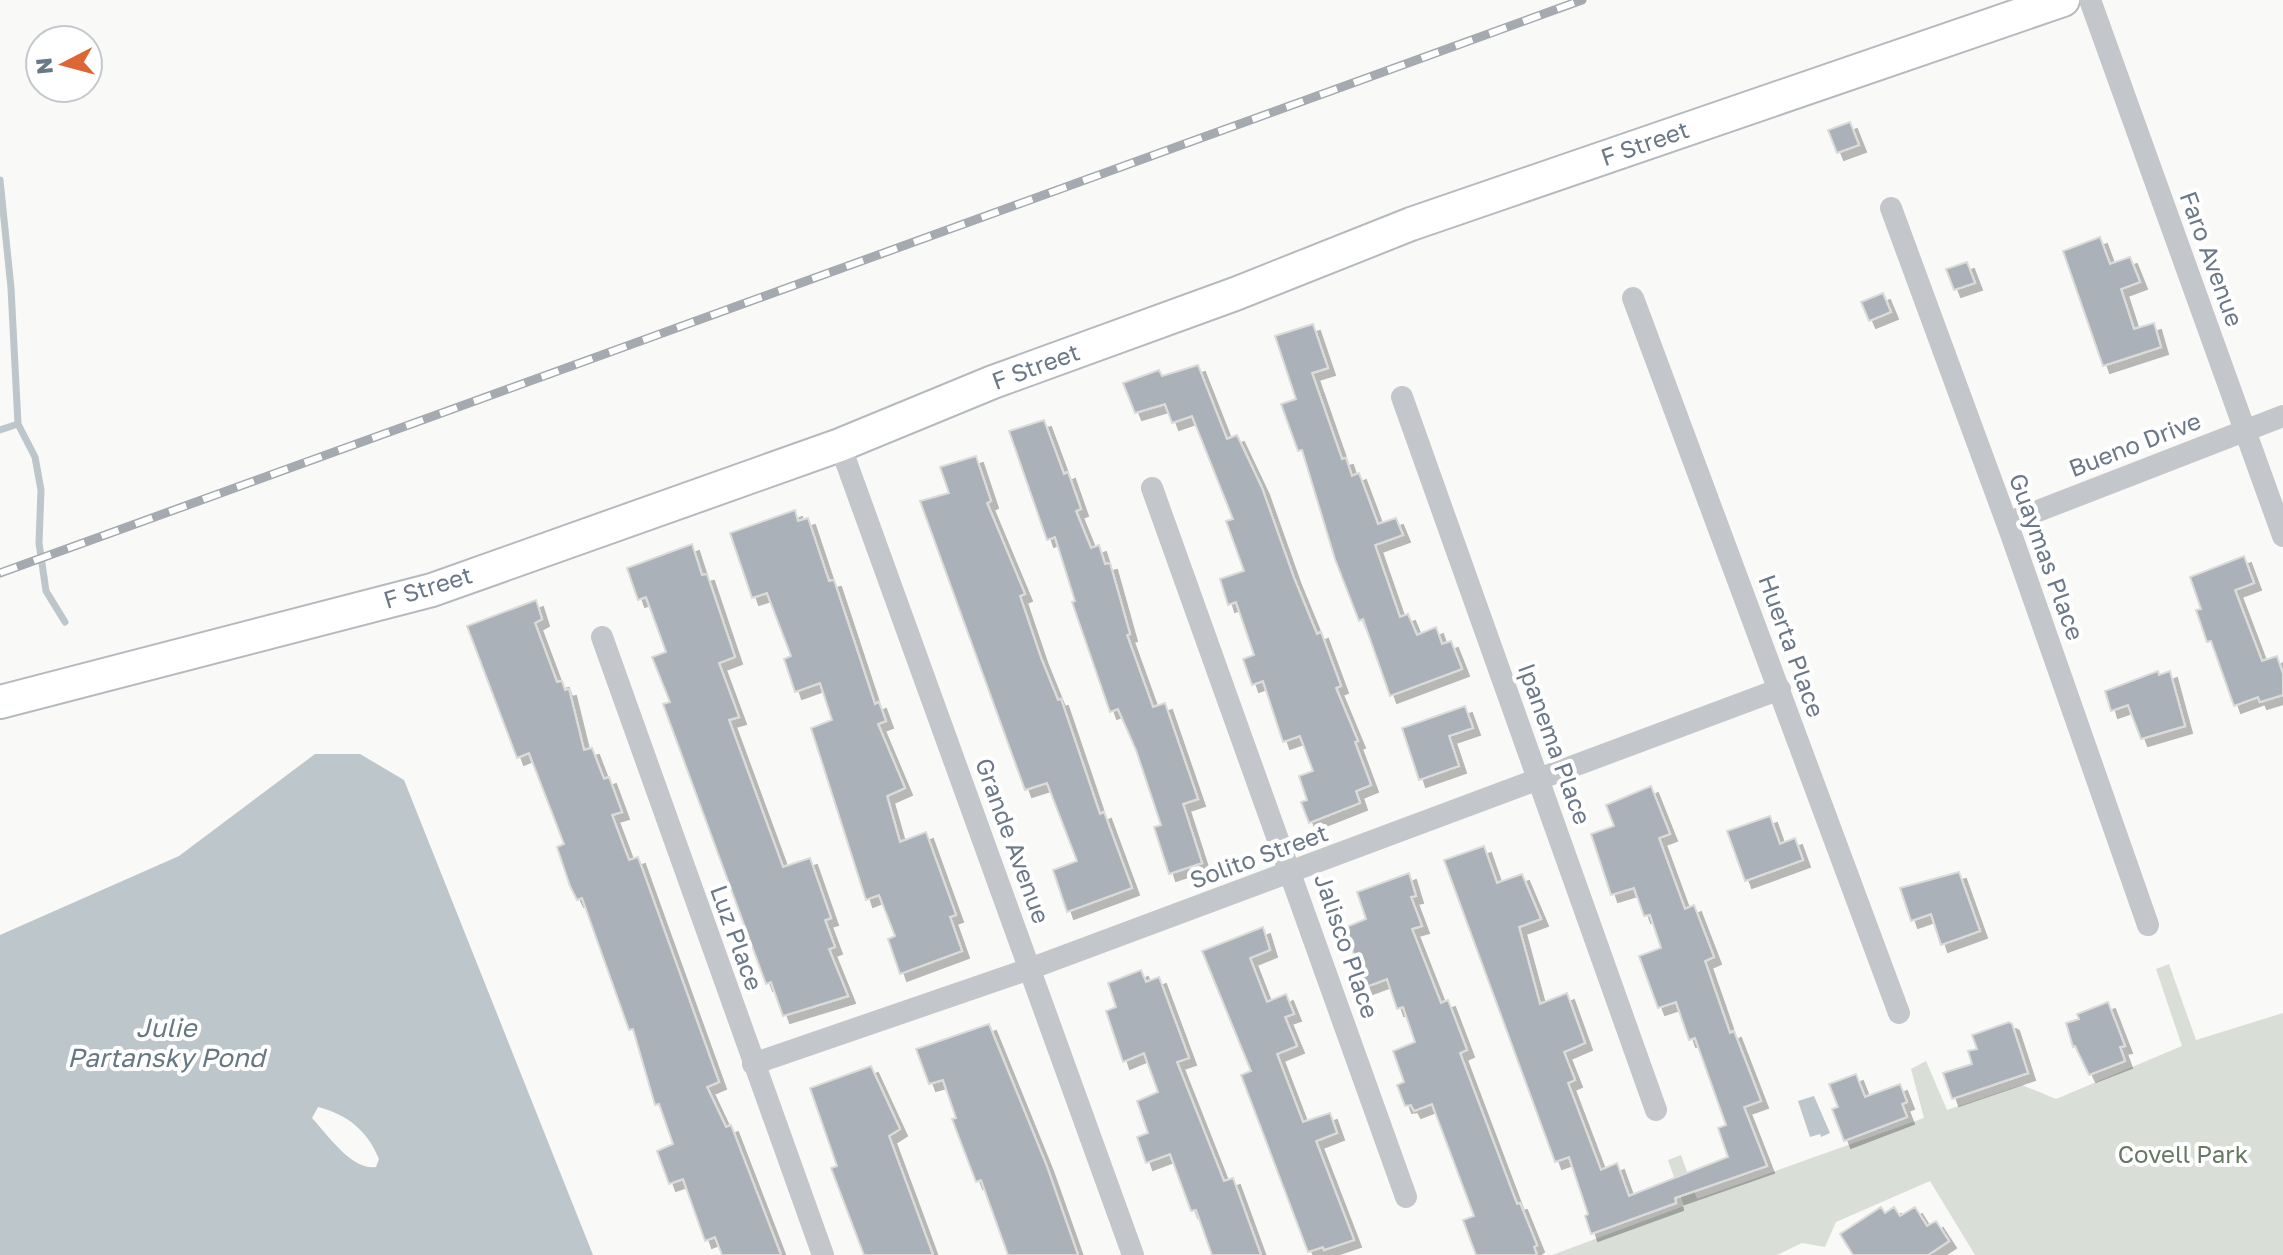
<svg xmlns="http://www.w3.org/2000/svg" width="2283" height="1255" font-family="'Golos Text',sans-serif">
  <defs>
    <filter id="shadow"><feDropShadow dx="7" dy="7" stdDeviation="0" flood-color="#0004"/></filter>
  </defs>
  <rect width="100%" height="100%" fill="#f9f9f7"/>
  <path fill="#d9ded6" d="M 2169,964 L 2196,1040 L 2283,1013 L 2283,1255 L 1975,1255 L 1930,1181 L 1836,1222 L 1825,1247 L 1802,1243 L 1777,1255 L 1552,1255 L 1684,1206 L 1668,1160 L 1681,1155 L 1697,1199 L 1924,1118 L 1911,1069 L 1926,1061 L 1947,1110 L 2022,1085 L 2056,1099 L 2182,1046 L 2156,969 Z"/>
  <path fill="#bcc6cb" fill-rule="evenodd" d="M 315,754 L 360,754 L 404,780 L 593,1255 L 0,1255 L 0,935 L 179,856 ZM 318,1107 C 348,1115 367,1130 379,1159 L 376,1167 C 352,1171 327,1134 312,1118 Z
    M 1814,1096 L 1830,1133 L 1821,1137 L 1820,1134 L 1810,1137 L 1798,1101 Z"/>
  <g fill="none" stroke-linecap="round" stroke-linejoin="round">
    <path stroke="#bcc6cb" stroke-width="7" d="M 0,180 L 11,288 L 18,424 L 35,457 L 41,490 L 39,543 L 46,591 L 65,622
      M 0,430 L 18,424"/>
  </g>
  <path fill="#aab1b8" stroke="#dbdbd9" stroke-width="2" filter="url(#shadow)" d="M 1850,122 L 1859,145 L 1837,153 L 1828,130 Z
    M 2100,237 L 2110,264 L 2130,257 L 2140,282 L 2121,289 L 2134,329 L 2154,323 L 2161,347 L 2103,366 L 2063,251 Z
    M 1967,262 L 1975,283 L 1954,290 L 1946,269 Z
    M 1883,293 L 1891,312 L 1869,321 L 1861,302 Z
    M 1313,324 L 1328,368 L 1312,373 L 1342,459 L 1346,458 L 1352,476 L 1359,473 L 1378,524 L 1396,518 L 1403,535 L 1375,545 L 1400,617 L 1408,614 L 1417,635 L 1436,627 L 1442,644 L 1451,641 L 1462,669 L 1390,696 L 1363,619 L 1359,621 L 1335,559 L 1302,450 L 1298,451 L 1281,404 L 1296,399 L 1275,336 Z
    M 1198,365 L 1227,439 L 1237,435 L 1262,488 L 1294,578 L 1317,634 L 1321,632 L 1341,686 L 1336,688 L 1358,741 L 1355,742 L 1371,785 L 1356,791 L 1360,803 L 1309,823 L 1301,802 L 1307,800 L 1299,776 L 1313,771 L 1300,736 L 1283,742 L 1263,681 L 1252,685 L 1243,659 L 1254,655 L 1236,602 L 1228,605 L 1220,579 L 1244,571 L 1226,521 L 1233,519 L 1192,416 L 1172,423 L 1165,404 L 1135,413 L 1123,383 L 1159,370 L 1162,376 Z
    M 1044,420 L 1064,474 L 1068,472 L 1081,509 L 1076,511 L 1091,548 L 1099,545 L 1105,564 L 1110,563 L 1130,634 L 1127,635 L 1153,707 L 1165,703 L 1198,799 L 1183,804 L 1202,863 L 1169,874 L 1154,827 L 1161,825 L 1136,750 L 1118,709 L 1110,712 L 1072,602 L 1075,601 L 1055,537 L 1047,540 L 1009,431 Z
    M 976,456 L 991,501 L 987,503 L 1025,594 L 1020,596 L 1041,658 L 1058,700 L 1061,699 L 1100,814 L 1104,812 L 1132,888 L 1067,912 L 1053,870 L 1077,861 L 1047,783 L 1025,790 L 920,501 L 949,493 L 940,467 Z
    M 795,510 L 798,521 L 808,518 L 829,581 L 834,580 L 875,704 L 879,702 L 886,721 L 878,724 L 905,788 L 887,796 L 900,842 L 926,832 L 956,915 L 950,917 L 962,951 L 900,974 L 888,939 L 895,936 L 879,895 L 866,900 L 811,728 L 832,720 L 820,683 L 795,692 L 784,659 L 791,656 L 767,593 L 752,598 L 730,533 Z
    M 692,544 L 702,575 L 707,574 L 735,657 L 719,663 L 739,717 L 729,720 L 783,867 L 810,858 L 831,918 L 825,920 L 835,947 L 829,949 L 848,996 L 783,1016 L 771,982 L 766,984 L 663,704 L 670,702 L 652,657 L 666,652 L 646,597 L 638,600 L 627,568 Z
    M 2244,556 L 2254,583 L 2235,590 L 2262,661 L 2277,656 L 2283,674 L 2283,695 L 2260,702 L 2258,697 L 2234,706 L 2211,641 L 2207,642 L 2196,610 L 2201,609 L 2190,577 Z
    M 536,600 L 542,619 L 535,623 L 557,682 L 562,681 L 565,690 L 569,689 L 584,750 L 592,748 L 604,779 L 609,777 L 622,812 L 612,815 L 629,860 L 638,857 L 719,1082 L 707,1087 L 726,1127 L 731,1125 L 781,1255 L 722,1255 L 715,1237 L 705,1241 L 683,1179 L 669,1184 L 657,1151 L 673,1144 L 659,1104 L 655,1105 L 633,1029 L 629,1030 L 582,898 L 577,900 L 570,886 L 557,847 L 564,844 L 529,753 L 517,758 L 467,626 Z
    M 2158,671 L 2159,675 L 2170,671 L 2185,726 L 2141,739 L 2128,705 L 2111,711 L 2105,691 Z
    M 1465,706 L 1473,728 L 1449,736 L 1459,766 L 1419,780 L 1402,728 Z
    M 1651,786 L 1670,834 L 1659,838 L 1685,909 L 1694,905 L 1714,957 L 1705,961 L 1730,1033 L 1734,1031 L 1761,1101 L 1744,1107 L 1767,1166 L 1675,1198 L 1676,1203 L 1591,1234 L 1585,1216 L 1588,1214 L 1569,1157 L 1555,1162 L 1444,860 L 1484,846 L 1497,883 L 1522,874 L 1541,919 L 1519,927 L 1540,1004 L 1567,993 L 1585,1043 L 1564,1052 L 1575,1080 L 1568,1083 L 1601,1170 L 1617,1163 L 1629,1196 L 1728,1157 L 1718,1128 L 1726,1125 L 1695,1038 L 1689,1040 L 1676,1002 L 1658,1008 L 1639,956 L 1661,948 L 1650,915 L 1644,916 L 1634,888 L 1611,895 L 1591,834 L 1614,826 L 1606,805 Z
    M 1770,816 L 1780,844 L 1795,838 L 1803,860 L 1745,881 L 1727,831 Z
    M 1959,872 L 1980,931 L 1941,945 L 1931,914 L 1911,921 L 1900,888 Z
    M 1409,873 L 1416,896 L 1411,897 L 1422,926 L 1412,929 L 1441,1003 L 1448,1000 L 1467,1050 L 1460,1053 L 1517,1204 L 1520,1203 L 1537,1245 L 1534,1247 L 1537,1255 L 1476,1255 L 1463,1220 L 1474,1216 L 1432,1104 L 1414,1111 L 1411,1105 L 1405,1106 L 1397,1085 L 1404,1082 L 1393,1051 L 1415,1042 L 1403,1007 L 1397,1009 L 1387,979 L 1366,987 L 1344,928 L 1366,919 L 1357,892 Z
    M 1263,927 L 1270,950 L 1250,958 L 1267,1002 L 1286,994 L 1294,1014 L 1285,1017 L 1297,1046 L 1277,1054 L 1303,1122 L 1330,1113 L 1337,1133 L 1316,1141 L 1354,1240 L 1324,1250 L 1323,1247 L 1308,1252 L 1241,1075 L 1251,1071 L 1202,951 Z
    M 1141,970 L 1146,982 L 1159,977 L 1189,1058 L 1177,1062 L 1224,1181 L 1233,1178 L 1261,1255 L 1212,1255 L 1196,1210 L 1191,1211 L 1170,1154 L 1146,1163 L 1137,1137 L 1148,1133 L 1137,1101 L 1158,1092 L 1144,1053 L 1123,1062 L 1106,1011 L 1116,1007 L 1108,983 Z
    M 2108,1002 L 2125,1046 L 2120,1047 L 2125,1061 L 2089,1075 L 2075,1046 L 2073,1047 L 2066,1023 L 2079,1019 L 2077,1014 Z
    M 2009,1022 L 2012,1024 L 2028,1073 L 1952,1099 L 1943,1073 L 1972,1064 L 1968,1051 L 1977,1049 L 1972,1035 Z
    M 989,1024 L 1046,1164 L 1078,1255 L 1008,1255 L 981,1180 L 976,1182 L 952,1119 L 956,1118 L 943,1080 L 929,1084 L 916,1049 Z
    M 871,1066 L 900,1129 L 889,1136 L 933,1255 L 864,1255 L 831,1168 L 837,1166 L 810,1088 Z
    M 1856,1074 L 1865,1097 L 1900,1084 L 1907,1102 L 1902,1104 L 1907,1117 L 1844,1141 L 1832,1109 L 1838,1107 L 1829,1084 Z
    M 1881,1207 L 1885,1213 L 1894,1207 L 1900,1216 L 1915,1207 L 1927,1226 L 1936,1221 L 1949,1241 L 1928,1255 L 1853,1255 L 1840,1234 Z"/>
  <g fill="none" stroke-linecap="round" stroke-linejoin="round">
    <g stroke="#b5babf" stroke-width="36">
      <path id="secondary" d="M 0,702 L 432,590 L 840,445 L 993,382 L 1235,294 L 1411,224 L 2063,0"/>
    </g>
    <path stroke="#c3c6ca" stroke-width="22" d="M 2090,0 L 2283,536
      M 1891,208 L 2011,534 L 2148,925
      M 1633,298 L 1899,1013
      M 1402,397 L 1656,1110
      M 840,445 L 1133,1255
      M 1152,488 L 1406,1197
      M 2007,523 L 2283,416
      M 602,637 L 823,1255
      M 753,1064 L 1032,968 L 1780,689"/>
    <use href="#secondary" stroke="#fff" stroke-width="32"/>
    <g stroke="#a4aab0" stroke-width="9">
      <path id="rail" d="M 0,573 L 1582,0"/>
    </g>
    <use href="#rail" stroke="#fff" stroke-width="6" stroke-dasharray="18" stroke-linecap="butt"/>
  </g>
  <g text-anchor="middle" stroke-width="8" stroke-linejoin="round" paint-order="stroke">
    <g font-size="24" fill="#6a7887" stroke="#fff">
      <text transform="translate(1645 144) rotate(-19)" y="8">F Street</text>
      <text transform="translate(2211 259) rotate(70)" y="8">Faro Avenue</text>
      <text transform="translate(1036 367) rotate(-20)" y="8">F Street</text>
      <text transform="translate(2135 445) rotate(-21)" y="8">Bueno Drive</text>
      <text transform="translate(2046 557) rotate(70)" y="8">Guaymas Place</text>
      <text transform="translate(428 588) rotate(-17)" y="8">F Street</text>
      <text transform="translate(1791 646) rotate(70)" y="8">Huerta Place</text>
      <text transform="translate(1554 744) rotate(70)" y="8">Ipanema Place</text>
      <text transform="translate(1012 841) rotate(70)" y="8">Grande Avenue</text>
      <text transform="translate(1259 857) rotate(-20)" y="8">Solito Street</text>
      <text transform="translate(736 938) rotate(70)" y="8">Luz Place</text>
      <text transform="translate(1346 946) rotate(71)" y="8">Jalisco Place</text>
    </g>
    <g font-size="24" fill="#667964" stroke="#fff">
      <text x="2183" y="1163">Covell Park</text>
    </g>
    <g font-size="26" font-style="italic" fill="#667882" stroke="#fff">
      <text x="166" y="1037">Julie<tspan x="166" dy="30">Partansky Pond</tspan></text>
    </g>
  </g>
  <g transform="translate(64 64) rotate(264)"><circle r="38" fill="#ffffff" stroke="#c3c9cf" stroke-width="2"/>
  <path d="M0-6L14 30L0 20L-14 30Z" fill="#dc6734"/>
  <text y="-12" font-size="22" font-weight="bold" text-anchor="middle" fill="#6a7887">N</text>
  </g>
</svg>
